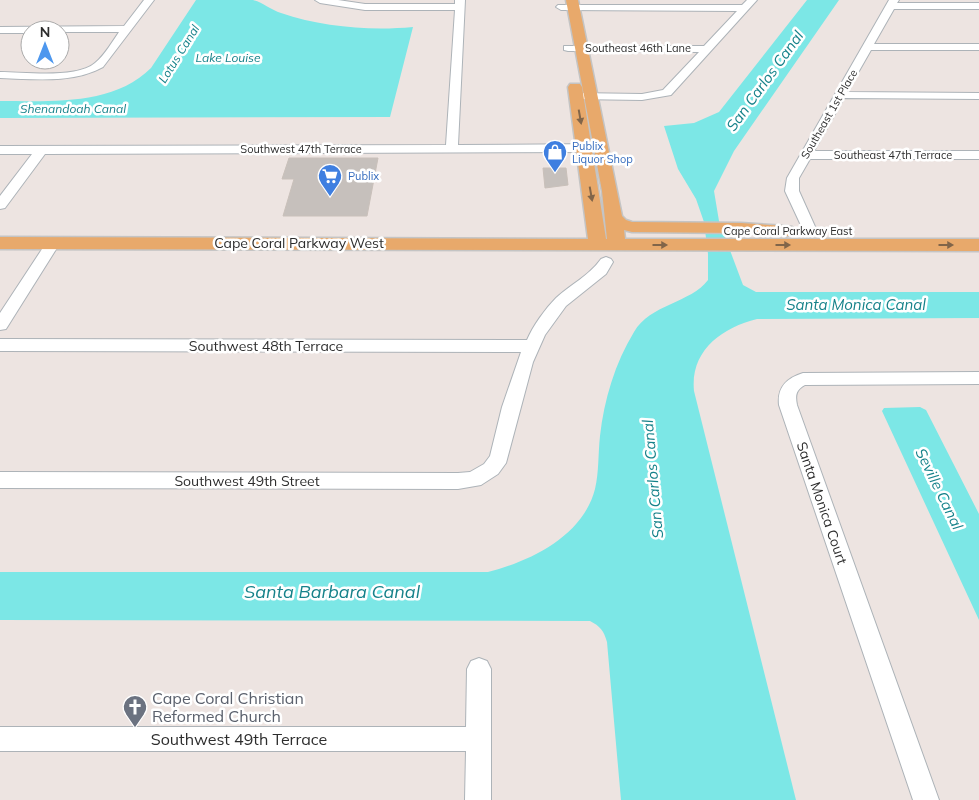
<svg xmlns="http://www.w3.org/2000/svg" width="979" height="800" font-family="Mulish,sans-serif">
  <rect width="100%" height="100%" fill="#ede4e1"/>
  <path fill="#7ce7e6" d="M 196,0 C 209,0 243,0 253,0 C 262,2 271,10 281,13 C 322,27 370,31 413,27 L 390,117 L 0,118 L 0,101 C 50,101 113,106 151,68 Z
    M 807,0 L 839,0 L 734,151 L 714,191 L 719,221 L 743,285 L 756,292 L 979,292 L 979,318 L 757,319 C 721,328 690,351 694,391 L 796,800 L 621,800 L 607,642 C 604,631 600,626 590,621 L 0,620 L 0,572 L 488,572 C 531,561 583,536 595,489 C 599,472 598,454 600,436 C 604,400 615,363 634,332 C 650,304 691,303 708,280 L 708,254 L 704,222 L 696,199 L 678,169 L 664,126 L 694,123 L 719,112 Z
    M 920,407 L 926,410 L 979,514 L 979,620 L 882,411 L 884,408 Z"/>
  <path fill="#c6c0bc" stroke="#c9c0ba" d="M 289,158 L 378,158 L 367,216 L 283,216 L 294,179 L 282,179 Z
    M 543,168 L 566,168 L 568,185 L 545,188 Z"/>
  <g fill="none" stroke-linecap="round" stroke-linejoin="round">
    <g stroke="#adb3b8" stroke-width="2">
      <path id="minor" d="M 144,0 L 154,0 L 103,67 C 72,84 34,79 0,78 L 0,72 C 24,72 76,79 95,63 C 105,55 112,42 119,32 L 60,32 L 60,30 L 30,30 L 30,33 L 0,33 L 0,27 L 124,26 Z
        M 315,0 L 338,0 L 365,4 L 455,4 L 455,0 L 465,0 L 458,145 L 602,144 L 608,148 L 602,152 L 45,154 L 5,208 L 0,209 L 0,196 L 32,154 L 0,154 L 0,146 L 446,145 L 455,10 L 365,10 L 320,3 Z
        M 747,0 L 757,0 L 671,95 L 642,100 L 576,99 L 570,96 L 576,93 L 642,94 L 663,90 L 699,52 L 568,51 L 564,50 L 564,46 L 704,46 L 737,11 L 561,10 L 556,7 L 558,5 L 742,5 Z
        M 889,0 L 899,0 L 897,3 L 979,3 L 979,9 L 894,9 L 874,44 L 979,44 L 979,50 L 871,50 L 847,92 L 979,93 L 979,99 L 844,98 L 814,151 L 979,151 L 979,159 L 810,159 L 799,178 L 799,191 L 817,231 L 815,234 L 805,234 L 785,191 L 787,178 Z
        M 53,239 L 58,240 L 60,243 L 6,329 L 0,330 L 0,313 L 48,240 Z
        M 606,257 L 611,259 L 613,262 L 606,274 L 566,306 L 545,335 L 533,362 L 506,463 L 498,474 L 481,485 L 458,489 L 0,488 L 0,472 L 458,473 L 470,472 L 484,464 L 490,456 L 502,407 L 521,352 L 0,351 L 0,339 L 527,340 C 533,326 545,309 556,298 C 571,284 589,276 601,259 Z
        M 979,372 L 979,384 L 805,385 C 796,390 795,395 797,405 L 939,800 L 913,800 L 779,405 C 777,387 787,378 803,373 Z
        M 479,658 L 487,661 L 491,669 L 491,800 L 465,800 L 466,751 L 0,751 L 0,727 L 466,727 L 467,669 L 471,661 Z"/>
    </g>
    <g stroke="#c4c4c4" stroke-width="3">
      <path id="major" d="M 566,0 L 578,0 L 622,216 L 626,220 L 632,222 L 741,223 L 786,226 L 792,227 L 795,231 L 792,235 L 786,236 L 741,233 L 632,232 L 624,230 L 625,239 L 979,239 L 979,251 L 0,249 L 0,237 L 588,239 L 568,87 L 570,84 L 580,84 L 582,87 L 606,239 L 607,239 L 602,191 Z"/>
    </g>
    <use href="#minor" fill="#fff" fill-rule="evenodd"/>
    <use href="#major" fill="#e8a96b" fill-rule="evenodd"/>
  </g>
  <defs><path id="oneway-solid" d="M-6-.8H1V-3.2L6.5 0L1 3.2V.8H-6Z" transform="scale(1.25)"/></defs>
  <g fill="#816549">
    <use href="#oneway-solid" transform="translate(580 117) rotate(80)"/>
    <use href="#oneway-solid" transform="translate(591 194) rotate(80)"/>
    <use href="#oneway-solid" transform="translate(660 245)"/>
    <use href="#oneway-solid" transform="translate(783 245)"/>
    <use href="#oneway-solid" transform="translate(946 245)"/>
  </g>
  <defs>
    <g id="shop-pin" transform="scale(1.25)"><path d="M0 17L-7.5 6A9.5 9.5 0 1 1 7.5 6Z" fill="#3f7fe0" stroke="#fff"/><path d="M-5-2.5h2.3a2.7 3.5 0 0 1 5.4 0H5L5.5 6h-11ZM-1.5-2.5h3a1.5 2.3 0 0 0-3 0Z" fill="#fff"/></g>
    <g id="supermarket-pin" transform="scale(1.25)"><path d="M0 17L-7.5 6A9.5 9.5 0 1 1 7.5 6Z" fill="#3f7fe0" stroke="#fff"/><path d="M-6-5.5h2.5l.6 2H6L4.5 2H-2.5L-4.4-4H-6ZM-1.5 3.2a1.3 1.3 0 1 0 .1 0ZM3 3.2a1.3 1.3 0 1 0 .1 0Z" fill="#fff"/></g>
    <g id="church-pin" transform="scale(1.25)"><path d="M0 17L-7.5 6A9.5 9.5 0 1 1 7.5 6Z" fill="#6b7280" stroke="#fff"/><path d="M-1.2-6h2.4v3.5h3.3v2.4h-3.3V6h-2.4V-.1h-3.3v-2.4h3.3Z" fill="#fff"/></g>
  </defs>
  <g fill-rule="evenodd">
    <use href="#shop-pin" x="555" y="152"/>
    <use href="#supermarket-pin" x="330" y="176"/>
    <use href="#church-pin" x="135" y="707"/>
  </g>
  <g text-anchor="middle" stroke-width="5" stroke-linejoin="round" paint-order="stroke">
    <g font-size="11" fill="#2d2d2d" stroke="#fff">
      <text x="638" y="52">Southeast 46th Lane</text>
      <text transform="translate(829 114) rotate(-60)" y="4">Southeast 1st Place</text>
      <text x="301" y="153">Southwest 47th Terrace</text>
      <text x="893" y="159">Southeast 47th Terrace</text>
      <text x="788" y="235">Cape Coral Parkway East</text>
    </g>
    <g font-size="11" fill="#366cbe" stroke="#fff" text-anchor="start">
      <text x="572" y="150">Publix<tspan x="572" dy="13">Liquor Shop</tspan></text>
      <text x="348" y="180">Publix</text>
    </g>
    <g font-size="12" font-style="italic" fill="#16828a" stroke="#fff">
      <text transform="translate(179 54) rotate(-58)" y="4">Lotus Canal</text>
      <text x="228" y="62">Lake Louise</text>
      <text x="73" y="113">Shenandoah Canal</text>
    </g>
    <g font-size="14" fill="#2d2d2d" stroke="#fff">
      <text x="299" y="248">Cape Coral Parkway West</text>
      <text x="266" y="351">Southwest 48th Terrace</text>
      <text x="247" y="486">Southwest 49th Street</text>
      <text transform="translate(822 503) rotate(71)" y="5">Santa Monica Court</text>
    </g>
    <g font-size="15" font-style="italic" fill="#16828a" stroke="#fff">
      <text transform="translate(765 81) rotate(-54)" y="5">San Carlos Canal</text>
      <text x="856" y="310">Santa Monica Canal</text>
      <text transform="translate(653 479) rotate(-95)" y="5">San Carlos Canal</text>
      <text transform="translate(939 489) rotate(64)" y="5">Seville Canal</text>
    </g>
    <g font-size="16" fill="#5b616d" stroke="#fff" text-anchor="start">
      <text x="152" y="704">Cape Coral Christian<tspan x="152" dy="18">Reformed Church</tspan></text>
    </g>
    <g font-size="16" fill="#2d2d2d" stroke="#fff">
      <text x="239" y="745">Southwest 49th Terrace</text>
    </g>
    <g font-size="18" font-style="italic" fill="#16828a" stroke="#fff">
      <text x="332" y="598">Santa Barbara Canal</text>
    </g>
  </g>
  <g transform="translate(45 45)"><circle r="24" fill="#ffffff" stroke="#ababab"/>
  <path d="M0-4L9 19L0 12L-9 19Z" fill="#4d97ee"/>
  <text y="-8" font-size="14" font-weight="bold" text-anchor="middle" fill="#2d2d2d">N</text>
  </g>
</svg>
